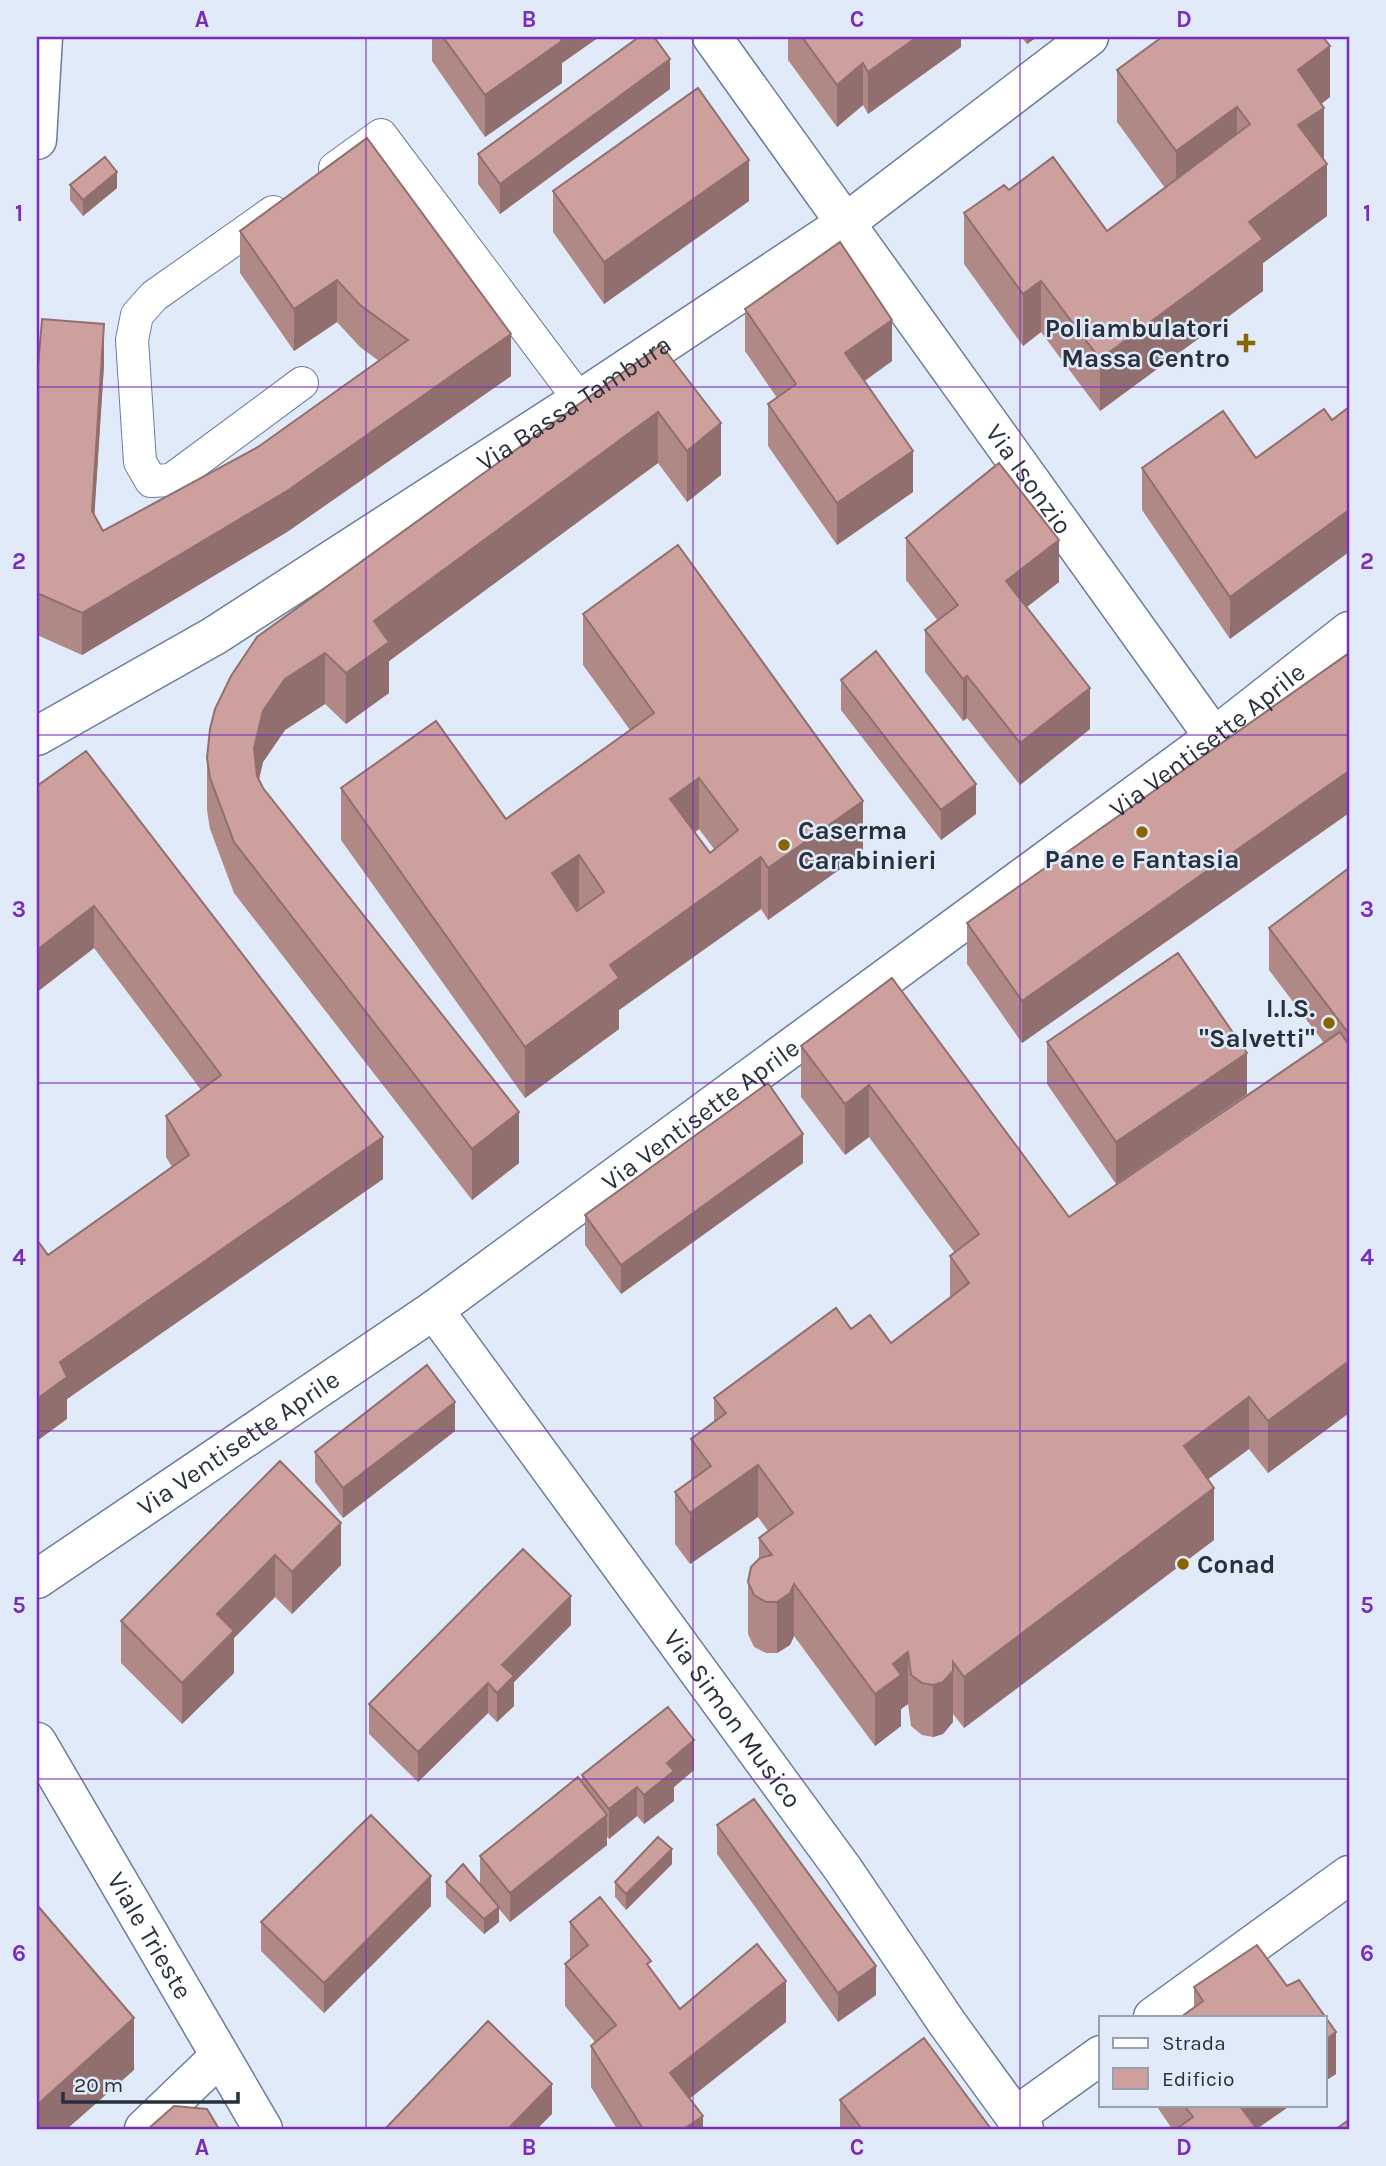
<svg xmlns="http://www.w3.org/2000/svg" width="1386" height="2166" font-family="Karla,sans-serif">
  <rect width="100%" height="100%" fill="#e1eaf9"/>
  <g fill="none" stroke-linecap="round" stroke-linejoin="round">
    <g stroke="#6a7d9d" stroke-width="34">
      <path id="service" d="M 335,168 L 381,135 L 579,399
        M 273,212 L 154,296 L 137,315 L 132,340 L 140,462 L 151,481 L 171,480 L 302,383"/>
    </g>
    <g stroke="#6a7d9d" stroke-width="41">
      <g id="minor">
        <path id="s1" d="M 712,37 L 1214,737"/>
        <path d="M 37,140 L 43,37"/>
        <path id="s2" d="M 434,1310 L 843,1869 L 947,2023 L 1024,2129"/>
        <path d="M 1153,2017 L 1349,1875"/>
        <path d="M 1016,2116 L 1101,2055"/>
        <path d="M 144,2129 L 220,2056"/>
      </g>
    </g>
    <g stroke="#6a7d9d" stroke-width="41">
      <g id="tertiary">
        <path id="s3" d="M 37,736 L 214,636 L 593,391 L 844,224 L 1089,37"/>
        <path id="s4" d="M 37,1579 L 434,1310 L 1214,737 L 1349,631"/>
        <path id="s5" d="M 37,1742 L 263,2129"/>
      </g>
    </g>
    <use href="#service" stroke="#fff" stroke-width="32"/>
    <use href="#minor" stroke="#fff" stroke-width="38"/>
    <use href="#tertiary" stroke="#fff" stroke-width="38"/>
  </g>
  <path fill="#b08987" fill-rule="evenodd" d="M 432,37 L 599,37 L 562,63 L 562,83 L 485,137 L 432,61 Z
    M 788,37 L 961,37 L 961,47 L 868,114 L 863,105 L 837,127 L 788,60 Z
    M 1021,37 L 1037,37 L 1027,44 Z
    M 1117,70 L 1330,97 L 1321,104 L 1327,216 L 1263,263 L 1263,291 L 1100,411 L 1041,332 L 1023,346 L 964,264 L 964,213 L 1009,190 L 1107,231 L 1165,188 L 1117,122 Z
    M 670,89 L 500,214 L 478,184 L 478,154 Z
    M 367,138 L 511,376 L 287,532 L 82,655 L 37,635 L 37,379 L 104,365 L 94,515 L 103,531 L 258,447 L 379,361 L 360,347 L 337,322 L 294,351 L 240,273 L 240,231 Z
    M 70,185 L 117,188 L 83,216 L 70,200 Z
    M 553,191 L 749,201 L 604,304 L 553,232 Z
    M 745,309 L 892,361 L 865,381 L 913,492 L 837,545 L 768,446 L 768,404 L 777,398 L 745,351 Z
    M 661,345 L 721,475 L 687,502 L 658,463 L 389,661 L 389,693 L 346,724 L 325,704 L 285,730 L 263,762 L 259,780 L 263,788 L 519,1163 L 472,1200 L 234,893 L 210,829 L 207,810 L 207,758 Z
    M 1332,420 L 1230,639 L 1142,510 L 1142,468 L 1256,458 Z
    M 906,538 L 1059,582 L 1027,607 L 1090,729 L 1020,785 L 967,718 L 963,721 L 925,672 L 925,630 L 938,621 L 906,580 Z
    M 583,614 L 863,853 L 768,920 L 761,909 L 619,1010 L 619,1029 L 525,1098 L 341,840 L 341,788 L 506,819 L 630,730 L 583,665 ZM 699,829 L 714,849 L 710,853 L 695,832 Z
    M 1349,653 L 1349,813 L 1022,1043 L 967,964 L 967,923 Z
    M 841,680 L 976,814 L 941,840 L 841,710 Z
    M 37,786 L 383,1179 L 67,1399 L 67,1419 L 48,1255 L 172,1167 L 166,1157 L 166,1116 L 201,1090 L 94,948 L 37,992 Z
    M 1349,868 L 1349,1413 L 1268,1473 L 1249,1449 L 1208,1479 L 1214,1540 L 964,1728 L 953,1714 L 953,1722 L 943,1734 L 933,1737 L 922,1735 L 911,1726 L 908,1704 L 901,1709 L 901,1726 L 875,1746 L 794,1636 L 790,1645 L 777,1653 L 766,1653 L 754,1647 L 748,1634 L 748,1582 L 759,1560 L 759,1538 L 768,1531 L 758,1517 L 690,1564 L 675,1544 L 675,1492 L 691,1480 L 691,1439 L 714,1422 L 714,1398 L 851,1329 L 891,1343 L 950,1298 L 950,1256 L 955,1253 L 869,1137 L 845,1155 L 801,1097 L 801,1046 L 892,978 L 1069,1217 L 1324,1043 L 1269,970 L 1269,928 Z
    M 1047,1042 L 1247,1094 L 1116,1184 L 1047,1084 Z
    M 803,1163 L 621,1294 L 585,1245 L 585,1215 Z
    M 455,1431 L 343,1518 L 315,1482 L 315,1452 Z
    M 280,1461 L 341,1565 L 292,1614 L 275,1597 L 234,1638 L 234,1673 L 182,1724 L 121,1663 L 121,1621 Z
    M 571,1625 L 514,1682 L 514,1706 L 497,1722 L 488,1713 L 418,1782 L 369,1734 L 369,1704 Z
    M 694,1770 L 674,1787 L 674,1801 L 644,1824 L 637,1816 L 609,1839 L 607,1837 L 607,1845 L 510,1922 L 499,1909 L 499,1922 L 484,1934 L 446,1897 L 446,1882 L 480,1884 L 480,1856 L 582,1783 L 582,1775 Z
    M 717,1825 L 876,1995 L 838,2022 L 717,1854 Z
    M 672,1864 L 626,1910 L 615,1897 L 615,1882 Z
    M 431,1906 L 324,2013 L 261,1951 L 261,1922 Z
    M 570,1922 L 651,1970 L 680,2009 L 786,2022 L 689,2099 L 703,2129 L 617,2129 L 591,2087 L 591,2046 L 595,2042 L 565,2006 L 565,1964 L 570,1959 Z
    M 1257,1945 L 1287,1986 L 1299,1980 L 1336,2032 L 1336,2074 L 1325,2081 L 1325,2017 L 1181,2017 L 1194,2008 L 1194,1987 Z
    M 840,2100 L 991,2129 L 840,2129 Z
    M 1156,2105 L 1291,2105 L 1257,2129 L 1172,2129 Z"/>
  <path fill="#906f6e" d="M 553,37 L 599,37 L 562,63 L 562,83 L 485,137 L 485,95 Z
    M 917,37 L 961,37 L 961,47 L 868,114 L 868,72 Z
    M 1027,37 L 1037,37 L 1027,44 Z
    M 1330,46 L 1330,97 L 1298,122 L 1298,70 Z
    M 670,59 L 670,89 L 500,214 L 500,184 Z
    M 863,63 L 863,105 L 837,127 L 837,85 Z
    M 1237,107 L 1237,159 L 1176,202 L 1176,151 Z
    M 1324,108 L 1324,160 L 1298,177 L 1298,125 Z
    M 749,160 L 749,201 L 604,304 L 604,262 Z
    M 1327,164 L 1327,216 L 1263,263 L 1263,291 L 1100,411 L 1100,359 L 1249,222 Z
    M 117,172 L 117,188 L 83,216 L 83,200 Z
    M 337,280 L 337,322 L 294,351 L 294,309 Z
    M 1041,281 L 1041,332 L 1023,346 L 1023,294 Z
    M 892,320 L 892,361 L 845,394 L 845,353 Z
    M 104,324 L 104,365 L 92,553 L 92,511 Z
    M 511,334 L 511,376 L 287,532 L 82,655 L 82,613 Z
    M 658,412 L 658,463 L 389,661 L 389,693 L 346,724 L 346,673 L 374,621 Z
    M 721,423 L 721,475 L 687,502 L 687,451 Z
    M 913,451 L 913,492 L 837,545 L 837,503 Z
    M 1349,510 L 1349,552 L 1230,639 L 1230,597 Z
    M 1059,540 L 1059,582 L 1006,623 L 1006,581 Z
    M 325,653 L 325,704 L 285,730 L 263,762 L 254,799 L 254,748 L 263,711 L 285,679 Z
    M 967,676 L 967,718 L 963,721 L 963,679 Z
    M 1090,688 L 1090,729 L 1020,785 L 1020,743 Z
    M 1349,771 L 1349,813 L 1022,1043 L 1022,1001 Z
    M 699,778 L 699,829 L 670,851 L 670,799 Z
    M 976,784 L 976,814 L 941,840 L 941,810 Z
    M 863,801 L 863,853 L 768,920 L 768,868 Z
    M 579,855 L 579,907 L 552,924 L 552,873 Z
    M 761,857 L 761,909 L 619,1010 L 619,1029 L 525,1098 L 525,1047 L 610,965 Z
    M 94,906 L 94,948 L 37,992 L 37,950 Z
    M 1247,1053 L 1247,1094 L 1116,1184 L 1116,1142 Z
    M 869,1085 L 869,1137 L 845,1155 L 845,1104 Z
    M 519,1112 L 519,1163 L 472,1200 L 472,1149 Z
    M 803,1134 L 803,1163 L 621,1294 L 621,1265 Z
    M 383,1137 L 383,1179 L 67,1399 L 67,1419 L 37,1441 L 37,1399 L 60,1362 Z
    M 1349,1361 L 1349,1413 L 1268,1473 L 1268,1421 Z
    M 1249,1397 L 1249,1449 L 1184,1497 L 1184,1446 Z
    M 455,1402 L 455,1431 L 343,1518 L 343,1488 Z
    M 758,1465 L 758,1517 L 690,1564 L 690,1513 Z
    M 1214,1488 L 1214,1540 L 964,1728 L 964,1677 Z
    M 341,1523 L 341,1565 L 292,1614 L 292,1572 Z
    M 275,1555 L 275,1597 L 234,1638 L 234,1673 L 182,1724 L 182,1683 L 217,1614 Z
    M 794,1584 L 794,1636 L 790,1645 L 777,1653 L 777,1602 Z
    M 571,1596 L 571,1625 L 514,1682 L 514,1706 L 497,1722 L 497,1693 L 502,1665 Z
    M 908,1652 L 908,1704 L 901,1709 L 901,1726 L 875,1746 L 875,1694 L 893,1664 Z
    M 953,1671 L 953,1722 L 943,1734 L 933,1737 L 933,1685 Z
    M 488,1683 L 488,1713 L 418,1782 L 418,1752 Z
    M 694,1740 L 694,1770 L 674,1787 L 674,1801 L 644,1824 L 644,1795 L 667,1763 Z
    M 637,1787 L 637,1816 L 609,1839 L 609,1809 Z
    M 607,1815 L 607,1845 L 510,1922 L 510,1893 Z
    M 672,1849 L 672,1864 L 626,1910 L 626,1894 Z
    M 431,1876 L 431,1906 L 324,2013 L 324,1983 Z
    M 499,1907 L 499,1922 L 484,1934 L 484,1919 Z
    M 876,1966 L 876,1995 L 838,2022 L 838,1993 Z
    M 786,1981 L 786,2022 L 670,2114 L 670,2073 Z
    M 134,2018 L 134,2070 L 67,2129 L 37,2129 L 37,2105 Z
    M 1336,2032 L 1336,2074 L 1325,2081 L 1325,2040 Z
    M 552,2084 L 552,2114 L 537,2129 L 508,2129 Z
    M 1237,2105 L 1291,2105 L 1256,2129 Z
    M 703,2116 L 703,2129 L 684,2129 Z"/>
  <path fill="#cd9f9d" stroke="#906f6e" stroke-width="2" fill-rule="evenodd" d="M 443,37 L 559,37 L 562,41 L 485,95 Z
    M 639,37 L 654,37 L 670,59 L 500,184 L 478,154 Z
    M 802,37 L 917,37 L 868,72 L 863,63 L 837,85 Z
    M 1162,37 L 1323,37 L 1330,46 L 1298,70 L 1324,108 L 1298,125 L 1327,164 L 1249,222 L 1263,239 L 1100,359 L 1041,281 L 1023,294 L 964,213 L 1004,185 L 1009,190 L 1053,157 L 1107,231 L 1250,124 L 1237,107 L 1176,151 L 1117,70 Z
    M 698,88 L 749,160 L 604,262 L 553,191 Z
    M 367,138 L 511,334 L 287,491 L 82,613 L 37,593 L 37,379 L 42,319 L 104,324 L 92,511 L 103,531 L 258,447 L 408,340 L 360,305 L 337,280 L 294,309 L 240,231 Z
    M 105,157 L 117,172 L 83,200 L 70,185 Z
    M 840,242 L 892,320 L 845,353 L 913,451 L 837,503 L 768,404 L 796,384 L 745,309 Z
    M 661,345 L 721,423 L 687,451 L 658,412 L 374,621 L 389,642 L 346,673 L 325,653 L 285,679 L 263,711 L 254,748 L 257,776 L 263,788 L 519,1112 L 472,1149 L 234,842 L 210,778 L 207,758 L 210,729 L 215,709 L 231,676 L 257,637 Z
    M 1349,407 L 1349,510 L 1230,597 L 1142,468 L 1223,411 L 1256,458 L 1324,409 L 1332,420 Z
    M 999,463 L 1059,540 L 1006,581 L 1090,688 L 1020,743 L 967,676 L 963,679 L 925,630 L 958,605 L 906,538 Z
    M 678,545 L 863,801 L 768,868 L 761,857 L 610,965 L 619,978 L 525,1047 L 341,788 L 436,721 L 506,819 L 654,713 L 583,614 ZM 699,778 L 738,830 L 710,853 L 670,799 ZM 579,855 L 604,892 L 577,911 L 552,873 Z
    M 876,651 L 976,784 L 941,810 L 841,680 Z
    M 1349,653 L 1349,771 L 1022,1001 L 967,923 Z
    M 86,751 L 383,1137 L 60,1362 L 67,1377 L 37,1399 L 37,1240 L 48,1255 L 189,1155 L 166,1116 L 221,1075 L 94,906 L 37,950 L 37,786 Z
    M 1349,868 L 1349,1034 L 1269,928 Z
    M 1178,953 L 1247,1053 L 1116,1142 L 1047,1042 Z
    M 892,978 L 1069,1217 L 1340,1032 L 1349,1045 L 1349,1361 L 1268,1421 L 1249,1397 L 1184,1446 L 1214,1488 L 964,1677 L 953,1662 L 953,1671 L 943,1682 L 933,1685 L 922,1683 L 911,1675 L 908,1652 L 893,1664 L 901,1675 L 875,1694 L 794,1584 L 790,1593 L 777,1602 L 766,1602 L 754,1595 L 748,1582 L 751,1567 L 760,1558 L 772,1555 L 759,1538 L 793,1513 L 758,1465 L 690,1513 L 675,1492 L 711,1466 L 691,1439 L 726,1413 L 714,1398 L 836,1308 L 851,1329 L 870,1315 L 891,1343 L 969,1283 L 950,1256 L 979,1234 L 869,1085 L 845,1104 L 801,1046 Z
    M 768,1083 L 803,1134 L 621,1265 L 585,1215 Z
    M 427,1365 L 455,1402 L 343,1488 L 315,1452 Z
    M 280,1461 L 341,1523 L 292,1572 L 275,1555 L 217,1614 L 234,1631 L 182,1683 L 121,1621 Z
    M 523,1549 L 571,1596 L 502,1665 L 514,1676 L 497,1693 L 488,1683 L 418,1752 L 369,1704 Z
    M 668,1707 L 694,1740 L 667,1763 L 674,1771 L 644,1795 L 637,1787 L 609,1809 L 582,1775 Z
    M 578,1777 L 607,1815 L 510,1893 L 480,1856 Z
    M 754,1799 L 876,1966 L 838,1993 L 717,1825 Z
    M 371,1815 L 431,1876 L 324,1983 L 261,1922 Z
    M 658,1837 L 672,1849 L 626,1894 L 615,1882 Z
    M 463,1864 L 499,1907 L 484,1919 L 446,1882 Z
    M 600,1897 L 651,1961 L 647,1964 L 680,2009 L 757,1944 L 786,1981 L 670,2073 L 703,2116 L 684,2129 L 643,2129 L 591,2046 L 616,2025 L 565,1964 L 588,1945 L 570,1922 Z
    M 37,1905 L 134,2018 L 37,2105 Z
    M 1257,1945 L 1287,1986 L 1299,1980 L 1336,2032 L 1325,2040 L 1325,2017 L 1181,2017 L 1203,2001 L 1194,1987 Z
    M 488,2021 L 552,2084 L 508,2129 L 385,2129 Z
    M 924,2038 L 991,2129 L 862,2129 L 840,2100 Z
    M 1184,2105 L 1239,2105 L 1257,2129 L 1176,2129 L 1193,2117 Z
    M 174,2106 L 207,2109 L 219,2129 L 148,2129 Z
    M 1349,2120 L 1349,2129 L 1336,2129 Z"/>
  <path fill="none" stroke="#7b2cbf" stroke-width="2" stroke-opacity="0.55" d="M 366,37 L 366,2129M 693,37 L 693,2129M 1020,37 L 1020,2129M 37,387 L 1349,387M 37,735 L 1349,735M 37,1083 L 1349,1083M 37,1431 L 1349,1431M 37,1779 L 1349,1779"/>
  <g fill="#8a6402" stroke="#e1eaf9" stroke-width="2.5">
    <path d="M1242.5 332.5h7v7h7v7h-7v7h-7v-7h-7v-7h7z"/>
    <circle cx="1142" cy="832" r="7"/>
    <circle cx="784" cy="845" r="7"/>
    <circle cx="1329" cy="1023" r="7"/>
    <circle cx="1183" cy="1564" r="7"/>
  </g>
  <g text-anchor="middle" stroke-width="5" stroke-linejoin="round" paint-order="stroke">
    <g font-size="26" font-weight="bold" fill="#28303e" stroke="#e1eaf9" text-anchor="end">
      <text x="1230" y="337">Poliambulatori<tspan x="1230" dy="30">Massa Centro</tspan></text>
      <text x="798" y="839" text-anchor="start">Caserma<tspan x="798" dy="30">Carabinieri</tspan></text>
      <text x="1142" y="868" text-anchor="middle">Pane e Fantasia</text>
      <text x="1315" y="1017">I.I.S.<tspan x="1315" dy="30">"Salvetti"</tspan></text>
      <text x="1197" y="1573" text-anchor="start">Conad</text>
    </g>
    <g font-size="26" fill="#28303e" stroke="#e1eaf9">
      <text dy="9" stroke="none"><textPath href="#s3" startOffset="632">Via Bassa Tambura</textPath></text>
      <text dy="9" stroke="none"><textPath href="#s1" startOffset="544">Via Isonzio</textPath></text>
      <text dy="9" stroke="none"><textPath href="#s4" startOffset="1440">Via Ventisette Aprile</textPath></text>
      <text dy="9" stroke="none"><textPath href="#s4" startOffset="810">Via Ventisette Aprile</textPath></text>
      <text dy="9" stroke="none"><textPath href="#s4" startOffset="243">Via Ventisette Aprile</textPath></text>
      <text dy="9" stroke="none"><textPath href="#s2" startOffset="506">Via Simon Musico</textPath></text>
      <text dy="9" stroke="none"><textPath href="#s5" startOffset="224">Viale Trieste</textPath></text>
    </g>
  </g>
  <rect width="1386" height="2166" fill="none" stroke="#e1eaf9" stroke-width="77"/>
  <rect x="1099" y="2016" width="228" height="91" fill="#e1eaf9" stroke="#97a0ae" stroke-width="2"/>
  <rect x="1113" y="2038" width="35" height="10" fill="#ffffff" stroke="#97a0ae" stroke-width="2"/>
  <text x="1162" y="2050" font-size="21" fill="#28303e">Strada</text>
  <rect x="1113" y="2068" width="35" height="21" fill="#cd9f9d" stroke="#97a0ae" stroke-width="2"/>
  <text x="1162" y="2086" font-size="21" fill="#28303e">Edificio</text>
  <path d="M63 2092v10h175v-10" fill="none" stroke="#28303e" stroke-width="3.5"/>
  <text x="74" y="2092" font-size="21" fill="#28303e" stroke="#e1eaf9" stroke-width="5" paint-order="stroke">20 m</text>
  <rect x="38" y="38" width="1310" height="2090" fill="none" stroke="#7b2cbf" stroke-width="2.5"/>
  <g font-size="23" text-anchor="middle" font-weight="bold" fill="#7b2cbf">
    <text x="202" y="27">A</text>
    <text x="529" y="27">B</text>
    <text x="857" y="27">C</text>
    <text x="1184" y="27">D</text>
    <text x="19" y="221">1</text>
    <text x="1367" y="221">1</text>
    <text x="19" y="569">2</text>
    <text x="1367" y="569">2</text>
    <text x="19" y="917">3</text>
    <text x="1367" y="917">3</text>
    <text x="19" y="1265">4</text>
    <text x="1367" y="1265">4</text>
    <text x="19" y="1613">5</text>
    <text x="1367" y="1613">5</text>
    <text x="19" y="1961">6</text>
    <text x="1367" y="1961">6</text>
    <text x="202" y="2155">A</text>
    <text x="529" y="2155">B</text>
    <text x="857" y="2155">C</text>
    <text x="1184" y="2155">D</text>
  </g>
</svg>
